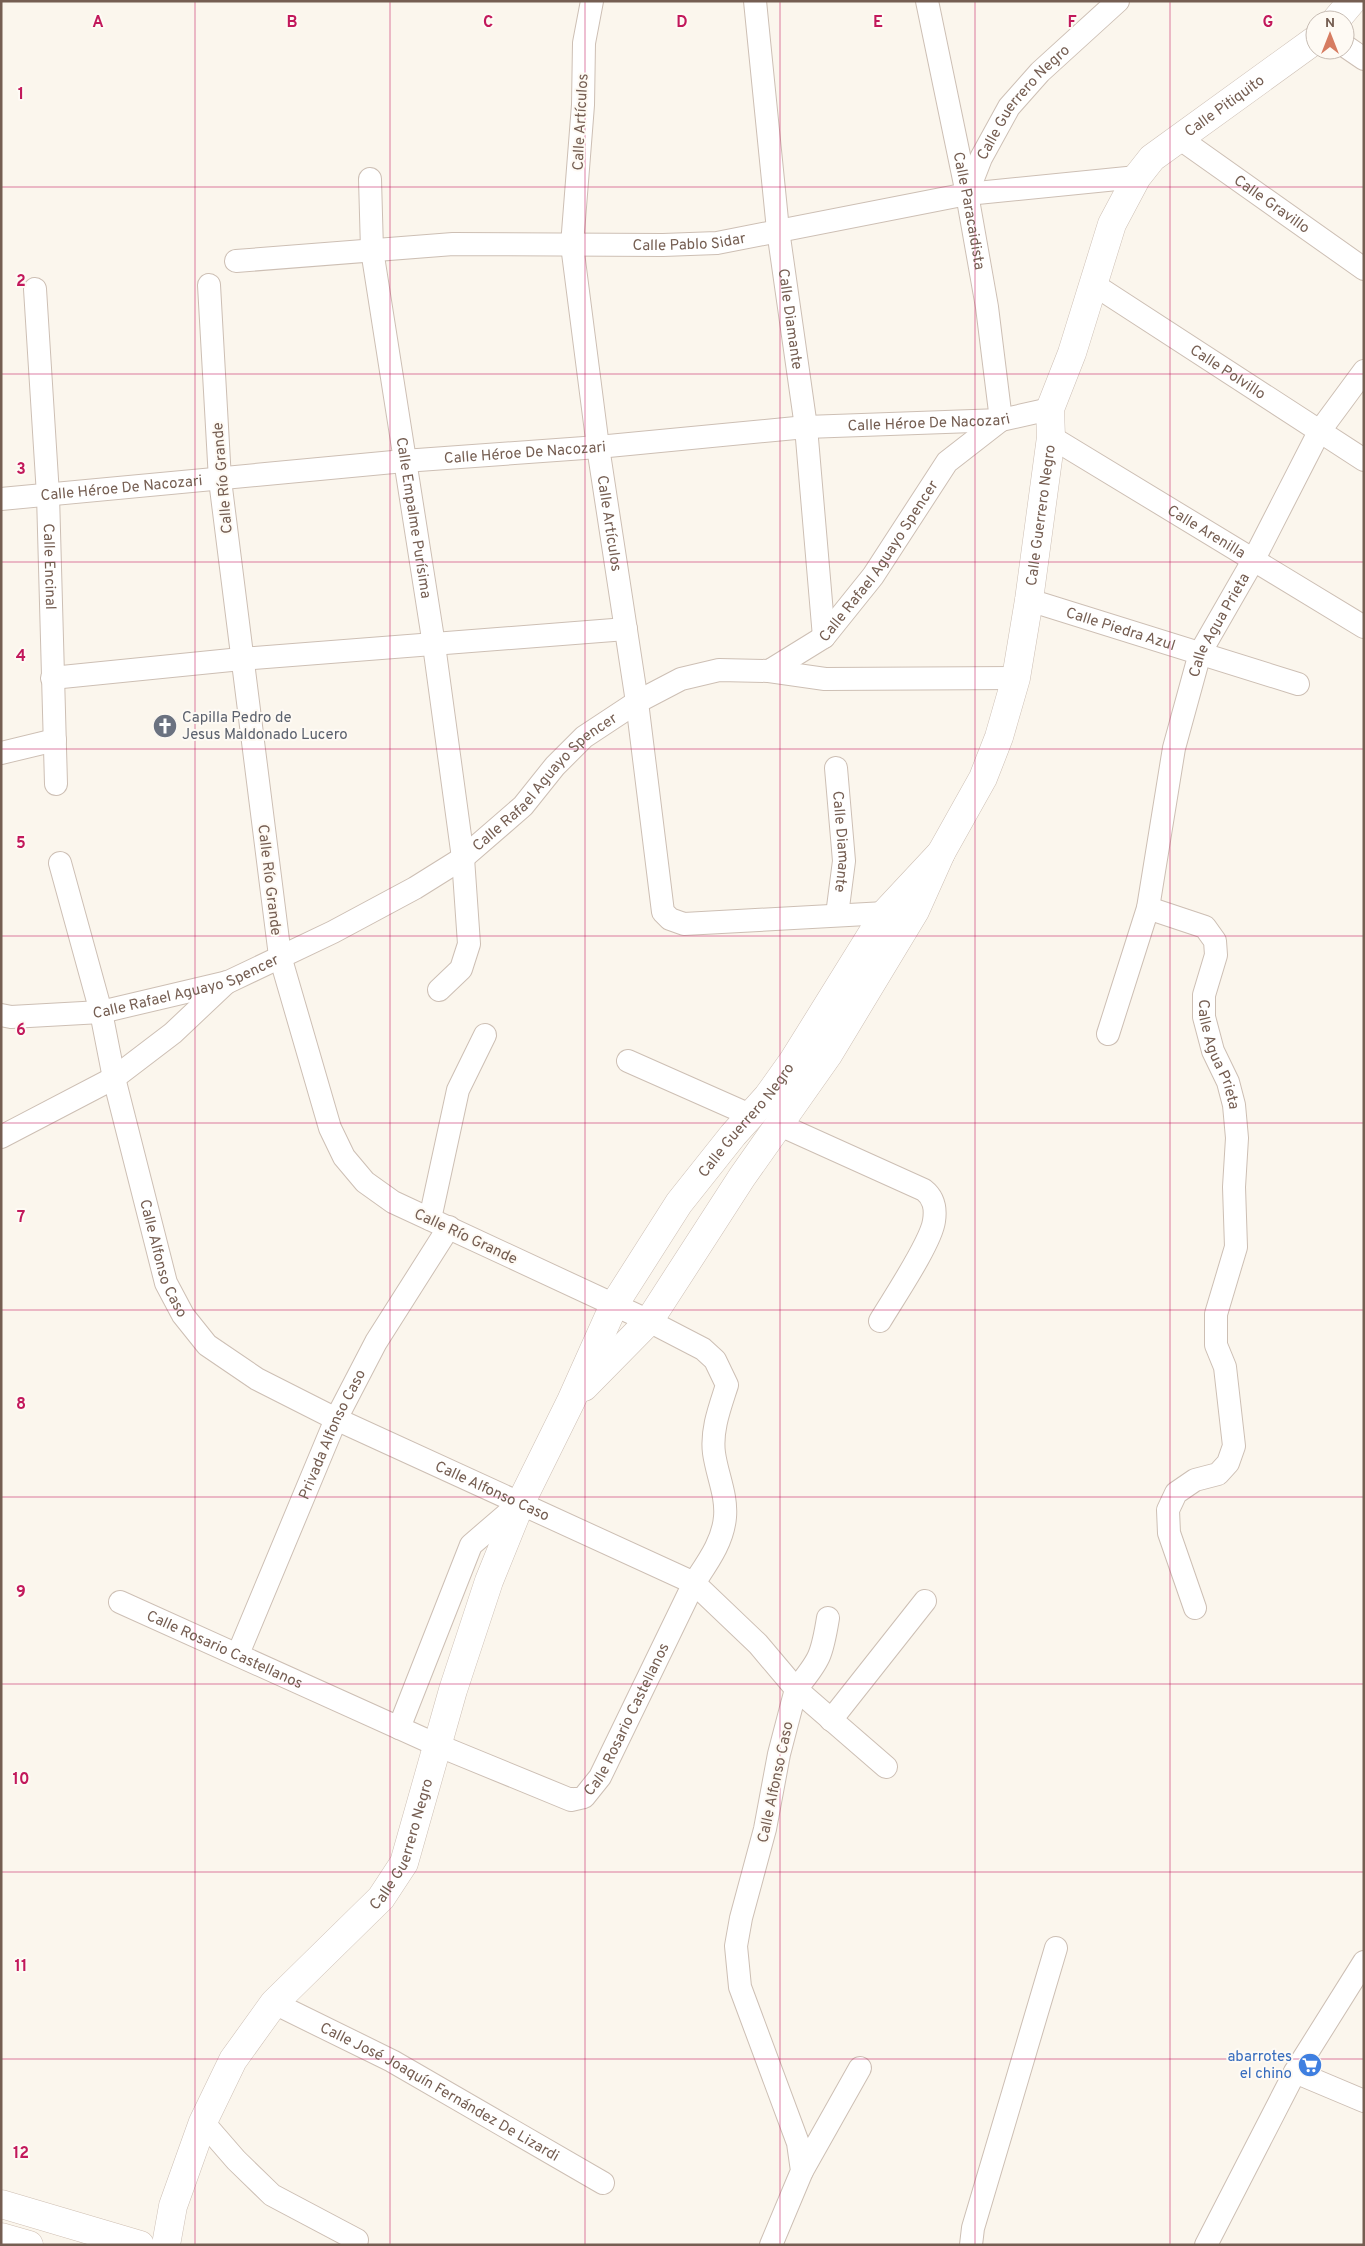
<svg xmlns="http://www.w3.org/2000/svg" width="1365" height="2246" font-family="Overpass,sans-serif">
  <rect width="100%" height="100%" fill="#fbf6ed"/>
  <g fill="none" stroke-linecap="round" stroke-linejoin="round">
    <g stroke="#cdbfb4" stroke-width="24">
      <g id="minor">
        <path id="s1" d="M 592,1 L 584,43 L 583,105 L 572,245 L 598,447 L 637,702 L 663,912 L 670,919 L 684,924 L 885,913"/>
        <path id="s2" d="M 755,1 L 778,230 L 806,427 L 824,637"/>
        <path id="s3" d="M 927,1 L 967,194 L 987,307 L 1001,420"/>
        <path d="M 1345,46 L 1364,59"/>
        <path id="s4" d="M 1179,138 L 1364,269"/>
        <path id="s5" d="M 370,179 L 372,250 L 434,645 L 463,858 L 469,944 L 461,969 L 439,990"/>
        <path id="s6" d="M 967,194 L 981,158 L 1009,107 L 1040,72 L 1118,1"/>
        <path id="s7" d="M 236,261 L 453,244 L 663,245 L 717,243 L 967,194 L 1137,177"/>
        <path id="s8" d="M 1093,284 L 1364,460"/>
        <path id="s9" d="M 35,289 L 48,495 L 56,784"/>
        <path id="s10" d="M 1051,437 L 1364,627"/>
        <path id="s11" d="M 1,499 L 404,461 L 598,447 L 806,427 L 1001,420 L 1050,409"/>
        <path id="s12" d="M 1029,600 L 1298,684"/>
        <path d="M 769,671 L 825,679 L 1016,678"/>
        <path d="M 52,678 L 241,659 L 626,629"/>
        <path d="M 1,753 L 55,740"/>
        <path id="s13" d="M 836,768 L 844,861 L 837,915"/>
        <path id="s14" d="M 60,863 L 101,1012 L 114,1078 L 166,1283 L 183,1315 L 207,1345 L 257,1379 L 336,1419 L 694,1583 L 758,1644 L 796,1689 L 779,1754 L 765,1829 L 741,1918 L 736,1946 L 740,1987 L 798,2143 L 802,2171 L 771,2245"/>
        <path id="s15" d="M 1148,908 L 1205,927 L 1215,941 L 1216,955 L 1204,995 L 1204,1017 L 1213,1051 L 1228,1082 L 1234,1105 L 1237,1138 L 1234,1187 L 1236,1247 L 1216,1314 L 1216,1345 L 1225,1367 L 1234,1446 L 1228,1463 L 1218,1474 L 1195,1480 L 1176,1493 L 1168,1510 L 1169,1533 L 1195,1608"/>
        <path id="s16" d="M 1,1015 L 11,1017 L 101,1012 L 228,982 L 333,932 L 415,888 L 463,858 L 523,806 L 555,766 L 584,737 L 637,702 L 681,679 L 719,670 L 769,671 L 824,637 L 873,576 L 947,462 L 1001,420"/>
        <path id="s17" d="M 1108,1034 L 1148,908 L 1174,748 L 1200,653 L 1254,559 L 1319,432 L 1364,371"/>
        <path d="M 628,1061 L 750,1115"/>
        <path d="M 780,1125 L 924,1190 C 934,1198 936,1208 934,1221 C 931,1243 893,1299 880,1321"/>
        <path d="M 1,1137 L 114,1078 L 173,1033 L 227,982"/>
        <path d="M 430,1219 L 458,1090 L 485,1035"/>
        <path id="s18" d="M 120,1602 L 437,1745 L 571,1800 L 584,1797 L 600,1777 L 694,1583 C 707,1563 723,1542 725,1517 C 727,1495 717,1475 714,1453 C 711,1430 720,1407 727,1385 L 715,1360 L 703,1349 L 649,1321 L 393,1202 L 365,1182 L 344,1157 L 330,1128 L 280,956 L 220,480 L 209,285"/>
        <path d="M 828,1618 C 822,1655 820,1660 796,1689 L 886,1767"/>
        <path id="s19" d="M 238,1654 L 336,1419 L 376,1342 L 449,1227"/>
        <path d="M 831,1720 L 925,1601"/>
        <path d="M 399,1728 L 471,1545 L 520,1503"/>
        <path id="s20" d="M 274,2003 L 392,2061 L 603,2183"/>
        <path d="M 1295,2072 L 1364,2101"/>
        <path d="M 203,2122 L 236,2160 L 272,2195 L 357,2240"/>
        <path d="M 802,2171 L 860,2068"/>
        <path d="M 971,2245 L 973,2228 L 1056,1948"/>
        <path d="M 1206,2245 L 1295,2072 L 1364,1962"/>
      </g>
    </g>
    <g stroke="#cdbfb4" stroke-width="29">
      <g id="tertiary">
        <path d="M 1336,20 L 1352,1"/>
        <path id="s21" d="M 584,1387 L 649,1321 L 742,1177 L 828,1055 L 915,911 L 941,853 L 983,778 L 999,737 L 1016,678 L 1029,600 L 1051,437 L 1050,409 L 1072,353 L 1112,224 L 1137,177 L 1152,158 L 1315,40"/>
        <path id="s22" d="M 166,2245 L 173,2206 L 203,2122 L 233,2060 L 274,2003 L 381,1898 L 404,1863 L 453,1690 L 489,1581 L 521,1502 L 571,1401 L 614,1305 L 679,1203 L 733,1135 L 768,1096 L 793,1061 L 885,913 L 941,853"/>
      </g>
    </g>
    <g stroke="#cfbfb2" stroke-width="29">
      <path id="secondary" d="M 1,2204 L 140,2245
        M 1,2237 L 29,2245"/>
    </g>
    <use href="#minor" stroke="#fff" stroke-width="22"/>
    <use href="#tertiary" stroke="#fff" stroke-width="28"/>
    <use href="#secondary" stroke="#fff" stroke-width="28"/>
  </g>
  <path fill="none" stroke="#c2185b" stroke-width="1" stroke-opacity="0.55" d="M 195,1 L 195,2245M 390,1 L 390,2245M 585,1 L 585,2245M 780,1 L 780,2245M 975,1 L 975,2245M 1170,1 L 1170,2245M 1,187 L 1364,187M 1,374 L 1364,374M 1,562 L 1364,562M 1,749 L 1364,749M 1,936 L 1364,936M 1,1123 L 1364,1123M 1,1310 L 1364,1310M 1,1497 L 1364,1497M 1,1684 L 1364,1684M 1,1872 L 1364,1872M 1,2059 L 1364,2059"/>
  <defs>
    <g id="church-disc" transform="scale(1.25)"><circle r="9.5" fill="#6b7280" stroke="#fefaf4"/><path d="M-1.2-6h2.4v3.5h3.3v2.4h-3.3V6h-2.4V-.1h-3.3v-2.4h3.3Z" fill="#fff"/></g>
    <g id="supermarket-disc" transform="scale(1.25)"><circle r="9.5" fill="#3f7fe0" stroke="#fefaf4"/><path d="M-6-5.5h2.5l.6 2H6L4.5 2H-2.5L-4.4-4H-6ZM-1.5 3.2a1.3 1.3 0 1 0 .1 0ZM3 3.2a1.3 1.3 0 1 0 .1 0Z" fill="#fff"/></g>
  </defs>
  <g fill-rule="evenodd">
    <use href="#church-disc" x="165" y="726"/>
    <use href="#supermarket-disc" x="1310" y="2065"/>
  </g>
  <g text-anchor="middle" stroke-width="4" stroke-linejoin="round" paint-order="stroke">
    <g font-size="15" fill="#755e52" stroke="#fefaf4">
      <text dy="5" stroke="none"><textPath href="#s6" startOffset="109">Calle Guerrero Negro</textPath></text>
      <text dy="5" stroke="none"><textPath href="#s21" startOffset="1470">Calle Pitiquito</textPath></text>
      <text transform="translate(580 122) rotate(-87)" y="5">Calle Artículos</text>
      <text dy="5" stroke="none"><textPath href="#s4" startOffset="114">Calle Gravillo</textPath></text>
      <text dy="5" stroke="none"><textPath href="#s3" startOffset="214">Calle Paracaidista</textPath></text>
      <text dy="5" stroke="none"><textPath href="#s7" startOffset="454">Calle Pablo Sidar</textPath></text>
      <text dy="5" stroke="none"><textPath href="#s2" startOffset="320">Calle Diamante</textPath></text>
      <text dy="5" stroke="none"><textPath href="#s8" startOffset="161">Calle Polvillo</textPath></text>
      <text dy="5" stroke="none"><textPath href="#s11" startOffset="931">Calle Héroe De Nacozari</textPath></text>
      <text dy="5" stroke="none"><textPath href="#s11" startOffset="526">Calle Héroe De Nacozari</textPath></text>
      <text transform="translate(222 478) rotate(-95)" y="5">Calle Río Grande</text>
      <text dy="5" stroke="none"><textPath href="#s11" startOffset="121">Calle Héroe De Nacozari</textPath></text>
      <text dy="5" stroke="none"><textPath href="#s21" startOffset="1001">Calle Guerrero Negro</textPath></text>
      <text dy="5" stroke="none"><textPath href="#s5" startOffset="342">Calle Empalme Purísima</textPath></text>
      <text dy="5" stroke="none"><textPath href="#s1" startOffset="526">Calle Artículos</textPath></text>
      <text dy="5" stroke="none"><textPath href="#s10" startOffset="182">Calle Arenilla</textPath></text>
      <text dy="5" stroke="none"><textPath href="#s16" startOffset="1029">Calle Rafael Aguayo Spencer</textPath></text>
      <text dy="5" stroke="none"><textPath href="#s9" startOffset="278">Calle Encinal</textPath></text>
      <text dy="5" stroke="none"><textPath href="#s17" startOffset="426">Calle Agua Prieta</textPath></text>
      <text dy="5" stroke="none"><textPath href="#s12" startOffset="96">Calle Piedra Azul</textPath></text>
      <text dy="5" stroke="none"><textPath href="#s16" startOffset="609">Calle Rafael Aguayo Spencer</textPath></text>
      <text dy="5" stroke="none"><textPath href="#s13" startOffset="74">Calle Diamante</textPath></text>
      <text transform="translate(270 880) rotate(83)" y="5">Calle Río Grande</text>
      <text dy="5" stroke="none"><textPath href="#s16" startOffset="189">Calle Rafael Aguayo Spencer</textPath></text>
      <text dy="5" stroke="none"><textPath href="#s15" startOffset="195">Calle Agua Prieta</textPath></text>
      <text dy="5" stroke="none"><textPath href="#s22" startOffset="1285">Calle Guerrero Negro</textPath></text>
      <text transform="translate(466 1236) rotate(25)" y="5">Calle Río Grande</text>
      <text dy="5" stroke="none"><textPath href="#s14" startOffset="409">Calle Alfonso Caso</textPath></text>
      <text dy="5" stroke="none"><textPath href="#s19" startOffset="239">Privada Alfonso Caso</textPath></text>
      <text dy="5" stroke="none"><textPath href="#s14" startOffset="829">Calle Alfonso Caso</textPath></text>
      <text dy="5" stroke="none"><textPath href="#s18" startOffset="115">Calle Rosario Castellanos</textPath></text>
      <text dy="5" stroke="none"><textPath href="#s18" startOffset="595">Calle Rosario Castellanos</textPath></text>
      <text transform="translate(775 1782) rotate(-78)" y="5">Calle Alfonso Caso</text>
      <text dy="5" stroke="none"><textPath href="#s22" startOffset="476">Calle Guerrero Negro</textPath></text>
      <text dy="5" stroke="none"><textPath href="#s20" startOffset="188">Calle José Joaquín Fernández De Lizardi</textPath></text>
    </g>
    <g font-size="15" fill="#5b616d" stroke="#fefaf4" text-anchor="start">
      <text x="182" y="722">Capilla Pedro de<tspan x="182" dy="17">Jesus Maldonado Lucero</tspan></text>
    </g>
    <g font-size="15" fill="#366cbe" stroke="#fefaf4" text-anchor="end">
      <text x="1292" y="2061">abarrotes<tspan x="1292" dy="17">el chino</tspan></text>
    </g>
  </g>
  <g font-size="16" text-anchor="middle" font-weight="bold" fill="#c2185b" stroke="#fefaf4" stroke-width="4" stroke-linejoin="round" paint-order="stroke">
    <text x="98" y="27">A</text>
    <text x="292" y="27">B</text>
    <text x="488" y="27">C</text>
    <text x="682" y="27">D</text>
    <text x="878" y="27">E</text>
    <text x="1072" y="27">F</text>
    <text x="1268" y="27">G</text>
    <text x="21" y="99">1</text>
    <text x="21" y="286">2</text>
    <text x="21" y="474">3</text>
    <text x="21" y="661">4</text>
    <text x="21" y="848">5</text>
    <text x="21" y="1035">6</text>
    <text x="21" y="1222">7</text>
    <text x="21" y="1409">8</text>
    <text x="21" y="1597">9</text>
    <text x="21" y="1784">10</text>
    <text x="21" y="1971">11</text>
    <text x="21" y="2158">12</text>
  </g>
  <rect width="1365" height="2246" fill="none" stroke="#755e52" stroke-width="5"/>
  <g transform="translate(1330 35)"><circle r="24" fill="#fefaf4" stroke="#c7bcb3"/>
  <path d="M0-4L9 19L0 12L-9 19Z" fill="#d67c61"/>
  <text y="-8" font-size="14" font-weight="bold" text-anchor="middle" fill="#755e52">N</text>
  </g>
</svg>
